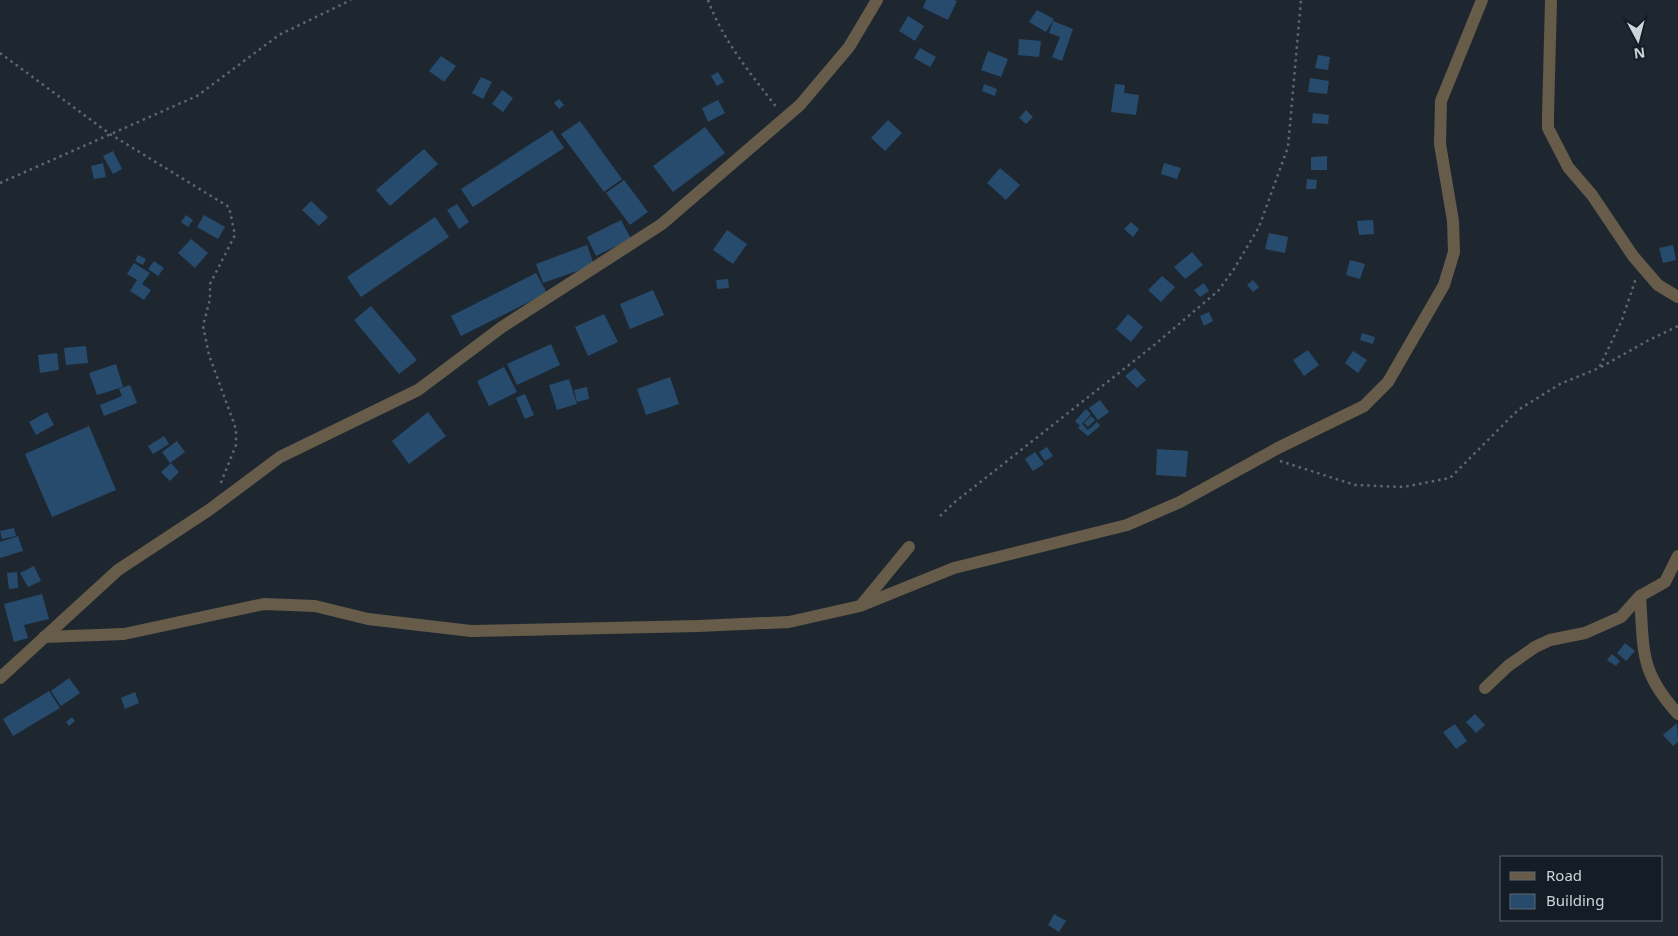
<svg xmlns="http://www.w3.org/2000/svg" width="1678" height="936" font-family="'Noto Sans',sans-serif">
  <rect width="100%" height="100%" fill="#1e2730"/>
  <path fill="#274b6d" d="M 926,0 L 954,0 L 957,1 L 948,20 L 923,8 Z
    M 1037,10 L 1054,19 L 1046,32 L 1029,22 Z
    M 908,16 L 924,26 L 915,41 L 899,31 Z
    M 1053,21 L 1073,29 L 1062,61 L 1052,57 L 1060,37 L 1049,33 Z
    M 1019,39 L 1041,41 L 1039,57 L 1018,55 Z
    M 920,48 L 936,57 L 930,67 L 914,58 Z
    M 988,51 L 1008,59 L 1001,77 L 981,70 Z
    M 1318,55 L 1330,57 L 1328,70 L 1315,68 Z
    M 441,56 L 456,66 L 444,82 L 429,71 Z
    M 718,72 L 724,82 L 717,86 L 711,76 Z
    M 481,77 L 492,82 L 483,99 L 472,93 Z
    M 1310,78 L 1329,81 L 1327,94 L 1308,92 Z
    M 984,84 L 997,89 L 995,96 L 982,91 Z
    M 1115,84 L 1125,85 L 1124,93 L 1139,95 L 1136,115 L 1111,112 Z
    M 502,90 L 513,98 L 503,112 L 492,104 Z
    M 559,99 L 564,105 L 559,109 L 554,103 Z
    M 718,100 L 725,113 L 708,122 L 702,108 Z
    M 1026,110 L 1033,117 L 1026,124 L 1019,118 Z
    M 1313,113 L 1329,115 L 1328,124 L 1312,123 Z
    M 888,120 L 902,133 L 885,151 L 871,138 Z
    M 580,121 L 622,179 L 604,192 L 561,134 Z
    M 705,127 L 725,153 L 673,192 L 653,166 Z
    M 552,130 L 564,148 L 473,207 L 461,189 Z
    M 424,149 L 438,164 L 390,206 L 376,190 Z
    M 113,151 L 122,169 L 113,174 L 103,156 Z
    M 1327,156 L 1327,170 L 1311,170 L 1311,157 Z
    M 103,163 L 106,177 L 94,179 L 91,166 Z
    M 1164,163 L 1181,168 L 1177,179 L 1161,174 Z
    M 1000,168 L 1020,185 L 1006,200 L 987,183 Z
    M 1307,179 L 1317,180 L 1316,189 L 1306,189 Z
    M 624,180 L 648,212 L 630,225 L 606,193 Z
    M 311,201 L 328,217 L 319,226 L 302,210 Z
    M 457,204 L 469,222 L 459,229 L 447,210 Z
    M 186,215 L 193,220 L 188,227 L 181,222 Z
    M 204,215 L 225,227 L 218,239 L 197,227 Z
    M 435,217 L 449,237 L 361,297 L 347,277 Z
    M 621,220 L 631,239 L 596,256 L 587,237 Z
    M 1373,220 L 1374,234 L 1359,235 L 1357,221 Z
    M 1131,222 L 1139,229 L 1133,237 L 1124,229 Z
    M 727,230 L 747,244 L 733,264 L 713,250 Z
    M 1269,233 L 1288,237 L 1285,253 L 1265,249 Z
    M 191,239 L 208,253 L 195,268 L 178,253 Z
    M 587,245 L 594,265 L 543,283 L 536,264 Z
    M 1673,245 L 1676,260 L 1663,263 L 1659,248 Z
    M 1192,252 L 1203,265 L 1185,279 L 1174,267 Z
    M 138,255 L 146,259 L 143,265 L 135,261 Z
    M 1350,260 L 1365,264 L 1360,279 L 1346,275 Z
    M 154,261 L 164,268 L 158,276 L 148,269 Z
    M 134,263 L 150,273 L 142,284 L 151,290 L 144,300 L 130,291 L 137,280 L 127,274 Z
    M 536,273 L 547,293 L 461,336 L 451,316 Z
    M 1162,276 L 1175,287 L 1161,302 L 1148,290 Z
    M 728,279 L 729,288 L 717,289 L 716,280 Z
    M 1253,280 L 1259,287 L 1253,292 L 1247,285 Z
    M 1204,283 L 1209,291 L 1200,297 L 1194,290 Z
    M 653,290 L 664,315 L 630,329 L 620,304 Z
    M 371,306 L 417,360 L 399,374 L 354,320 Z
    M 1209,312 L 1213,321 L 1204,326 L 1200,316 Z
    M 604,314 L 618,342 L 588,356 L 575,327 Z
    M 1128,314 L 1143,327 L 1131,342 L 1116,329 Z
    M 1362,333 L 1375,337 L 1373,344 L 1360,340 Z
    M 551,344 L 560,365 L 517,385 L 507,364 Z
    M 86,346 L 88,363 L 66,365 L 64,348 Z
    M 1308,350 L 1319,365 L 1304,376 L 1293,360 Z
    M 1353,351 L 1367,360 L 1358,373 L 1345,363 Z
    M 57,353 L 59,370 L 40,373 L 38,355 Z
    M 116,364 L 123,387 L 97,395 L 89,373 Z
    M 504,367 L 517,392 L 489,406 L 477,381 Z
    M 1135,368 L 1146,380 L 1137,388 L 1125,376 Z
    M 670,377 L 679,404 L 646,415 L 637,389 Z
    M 569,379 L 577,404 L 557,410 L 549,385 Z
    M 130,385 L 137,403 L 104,416 L 100,405 L 122,396 L 119,389 Z
    M 587,387 L 589,399 L 577,402 L 574,390 Z
    M 525,394 L 534,415 L 525,419 L 516,398 Z
    M 1100,400 L 1109,412 L 1098,420 L 1089,408 Z
    M 1086,409 L 1091,414 L 1082,424 L 1088,430 L 1097,422 L 1100,426 L 1088,436 L 1078,428 L 1080,426 L 1075,421 Z
    M 47,412 L 54,425 L 36,435 L 29,422 Z
    M 428,412 L 446,436 L 409,464 L 392,441 Z
    M 1091,416 L 1095,420 L 1088,427 L 1084,423 Z
    M 89,426 L 116,490 L 52,517 L 25,454 Z
    M 164,436 L 169,444 L 153,454 L 148,446 Z
    M 177,441 L 185,452 L 170,463 L 162,452 Z
    M 1047,447 L 1053,456 L 1045,461 L 1039,452 Z
    M 1157,449 L 1188,451 L 1186,477 L 1156,475 Z
    M 1035,452 L 1044,464 L 1033,471 L 1025,459 Z
    M 171,463 L 179,472 L 170,481 L 161,472 Z
    M 14,528 L 16,536 L 2,539 L 0,531 Z
    M 18,536 L 23,551 L 0,558 L 0,542 Z
    M 34,566 L 41,581 L 28,587 L 20,573 Z
    M 17,572 L 18,588 L 9,589 L 7,573 Z
    M 42,594 L 49,619 L 24,625 L 28,638 L 14,642 L 4,604 Z
    M 1625,643 L 1635,651 L 1626,661 L 1617,653 Z
    M 1612,654 L 1620,661 L 1616,666 L 1607,660 Z
    M 69,678 L 80,693 L 61,706 L 51,691 Z
    M 49,691 L 60,708 L 13,736 L 3,719 Z
    M 135,692 L 139,703 L 125,709 L 121,698 Z
    M 1475,714 L 1485,725 L 1476,733 L 1466,722 Z
    M 72,717 L 75,721 L 69,726 L 66,722 Z
    M 1677,723 L 1678,742 L 1673,746 L 1663,735 Z
    M 1455,724 L 1467,741 L 1456,749 L 1443,732 Z
    M 1054,914 L 1066,921 L 1059,932 L 1048,925 Z"/>
  <g fill="none" stroke-linecap="round" stroke-linejoin="round">
    <path stroke="#5e666e" stroke-width="2.5" stroke-dasharray="2.5 4" stroke-linecap="butt" d="M 708,0 C 723,41 751,74 777,108
      M 0,53 L 110,134 L 229,207 L 235,235 L 210,284 L 210,299 L 203,326 L 209,355 L 236,429 L 236,445 L 220,485
      M 0,183 L 197,96 L 279,35 L 351,0
      M 1601,367 L 1649,340 L 1678,326
      M 1280,461 L 1355,485 L 1403,487 L 1450,478 L 1518,410 L 1560,384 L 1599,368 L 1622,320 L 1636,278
      M 940,516 L 955,502 L 1153,346 L 1218,291 L 1234,269 L 1259,227 L 1288,147 L 1301,0"/>
    <path stroke="#665c49" stroke-width="12" d="M 1551,0 L 1548,115 L 1548,128 L 1568,167 L 1592,195 L 1633,256 L 1658,285 L 1678,297
      M 1640,596 C 1644,651 1639,671 1678,714
      M 862,604 L 909,547
      M 44,637 L 124,634 L 264,604 L 315,606 L 368,619 L 471,631 L 698,626 L 789,622 L 860,606 L 954,568 L 1127,525 L 1180,502 L 1278,448 L 1364,406 L 1388,382 L 1444,285 L 1454,252 L 1453,221 L 1440,144 L 1441,101 L 1482,0
      M 0,678 L 118,570 L 209,510 L 280,457 L 418,390 L 502,327 L 662,224 L 800,105 L 849,47 L 877,0
      M 1485,688 L 1508,666 L 1535,647 L 1550,640 L 1585,633 L 1621,617 L 1640,596 L 1665,582 L 1678,556"/>
  </g>
  <rect x="1500" y="856" width="162" height="65" fill="#141d26" stroke="#5e666e"/>
  <rect x="1510" y="872" width="25" height="8" fill="#665c49" stroke="#5e666e"/>
  <text x="1546" y="881" font-size="15" fill="#ced4da">Road</text>
  <rect x="1510" y="894" width="25" height="15" fill="#274b6d" stroke="#5e666e"/>
  <text x="1546" y="906" font-size="15" fill="#ced4da">Building</text>
  <g transform="translate(1638 40) rotate(173)" stroke="#141d26" stroke-width="4" paint-order="stroke">
  <path d="M0-4L9 19L0 12L-9 19Z" fill="#ced4da"/>
  <text y="-8" font-size="14" font-weight="bold" text-anchor="middle" fill="#ced4da">N</text>
  </g>
</svg>
